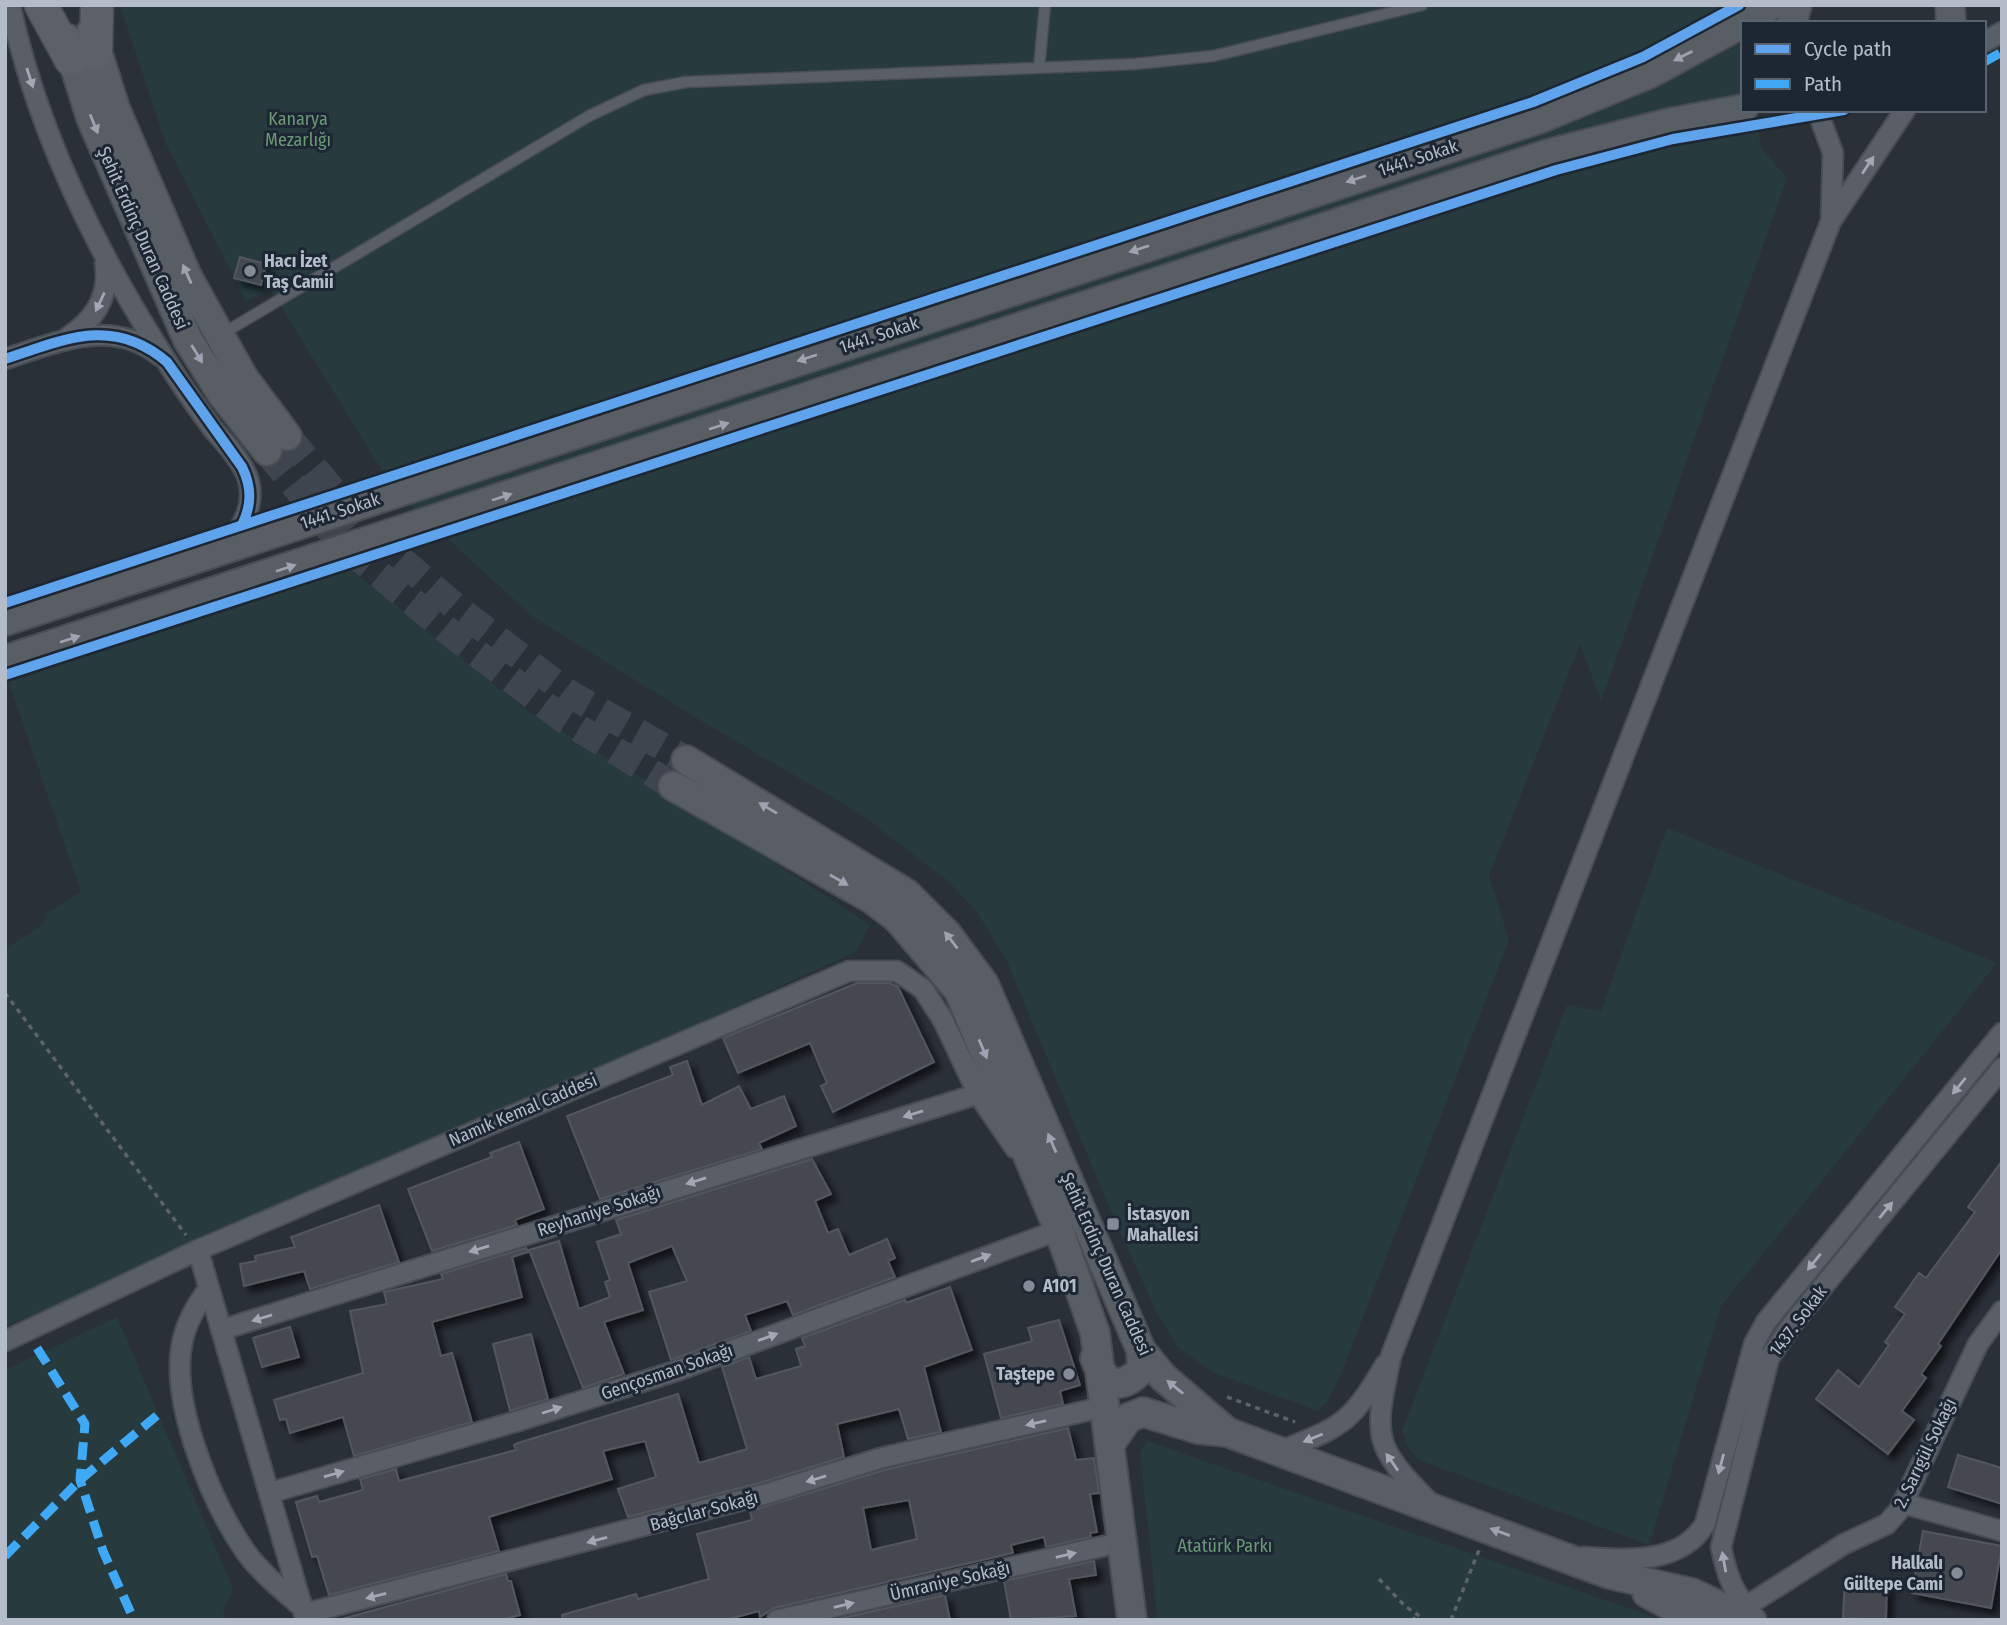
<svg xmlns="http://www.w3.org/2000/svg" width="2007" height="1625" font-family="'Fira Sans Condensed',sans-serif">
  <defs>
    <filter id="shadow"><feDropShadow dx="6" dy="6" stdDeviation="3.5" flood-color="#0009"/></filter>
  </defs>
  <rect width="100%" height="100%" fill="#2a3038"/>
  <path fill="#273a3e" d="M 120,5 L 1736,5 L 1743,42 L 1743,110 L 1755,110 L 1761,148 L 1787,178 L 1601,701 L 1580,644 L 1489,876 L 1509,940 L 1339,1379 L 1327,1402 L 1318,1411 L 1215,1373 L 1178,1348 L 1155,1309 L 1107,1202 L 1006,959 L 976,911 L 948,881 L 861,814 L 703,722 L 532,616 L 394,490 L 271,290 L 246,301 L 166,144 Z
    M 349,568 L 527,711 L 668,793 L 870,925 L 856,952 L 198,1250 L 5,1326 L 5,949 L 44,924 L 46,913 L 81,892 L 8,680 Z
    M 1667,828 L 1997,963 L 1721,1306 L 1649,1545 L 1419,1460 L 1408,1447 L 1402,1431 L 1567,1005 L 1601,1011 Z
    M 117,1317 L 233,1589 L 223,1609 L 226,1620 L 5,1620 L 5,1370 Z
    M 1147,1441 L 1654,1617 L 1659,1620 L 1158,1620 L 1140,1453 Z"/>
  <path fill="#444950" stroke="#52575f" stroke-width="2" fill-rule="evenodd" filter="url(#shadow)" d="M 240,257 L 266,264 L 261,285 L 234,278 Z
    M 857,983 L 890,983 L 898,987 L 934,1062 L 833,1112 L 821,1086 L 827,1083 L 810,1043 L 738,1073 L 723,1038 Z
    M 687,1061 L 702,1105 L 739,1086 L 751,1109 L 784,1096 L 796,1126 L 759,1143 L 762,1149 L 600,1199 L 567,1116 L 673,1075 L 670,1067 Z
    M 519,1142 L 544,1209 L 515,1220 L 517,1225 L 432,1251 L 408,1189 L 492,1157 L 490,1153 Z
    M 812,1159 L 831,1194 L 815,1201 L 828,1233 L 838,1229 L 849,1255 L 887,1239 L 895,1258 L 888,1261 L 895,1277 L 793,1315 L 787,1301 L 745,1315 L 751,1331 L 671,1360 L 649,1292 L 687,1281 L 672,1246 L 628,1263 L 643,1310 L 604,1322 L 624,1374 L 583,1388 L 529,1250 L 559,1241 L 579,1309 L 610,1297 L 605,1282 L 610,1280 L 597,1242 L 621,1234 L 616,1220 Z
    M 2002,1161 L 2002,1249 L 1938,1344 L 1941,1346 L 1921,1374 L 1926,1378 L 1902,1411 L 1914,1420 L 1888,1454 L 1816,1399 L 1838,1370 L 1859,1387 L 1889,1345 L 1885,1342 L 1905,1314 L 1895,1307 L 1919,1273 L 1926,1278 L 1975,1212 L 1968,1207 Z
    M 379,1205 L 399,1262 L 310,1289 L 304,1271 L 244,1286 L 240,1264 L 256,1261 L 255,1256 L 295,1247 L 291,1237 Z
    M 526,1248 L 528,1252 L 512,1257 L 522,1297 L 432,1322 L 441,1356 L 452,1353 L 472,1422 L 354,1456 L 343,1417 L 290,1433 L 286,1419 L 280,1420 L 274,1400 L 363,1373 L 350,1311 L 387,1304 L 384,1292 L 443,1279 L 441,1274 Z
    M 950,1287 L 972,1350 L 924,1367 L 941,1432 L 908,1439 L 899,1409 L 837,1424 L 844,1457 L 763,1482 L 628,1517 L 618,1489 L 656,1477 L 645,1441 L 603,1451 L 612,1479 L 489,1517 L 499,1551 L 329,1595 L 317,1556 L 312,1557 L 296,1502 L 317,1496 L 319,1502 L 363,1490 L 360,1479 L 396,1469 L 399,1481 L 516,1450 L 514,1445 L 518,1443 L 678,1394 L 699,1463 L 747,1449 L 722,1367 L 749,1357 L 756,1379 L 801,1366 L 796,1349 L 805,1346 L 802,1338 L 905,1300 L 906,1303 Z
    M 1059,1320 L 1080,1385 L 1060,1391 L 1063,1404 L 1001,1418 L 984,1354 L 1032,1341 L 1028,1328 Z
    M 290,1327 L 299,1357 L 262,1367 L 253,1338 Z
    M 531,1334 L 548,1399 L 510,1411 L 493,1344 Z
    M 1068,1428 L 1076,1460 L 1094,1458 L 1099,1493 L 1090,1494 L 1097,1532 L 1090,1533 L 1091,1537 L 1046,1547 L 1044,1537 L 1011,1545 L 1013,1553 L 774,1608 L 760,1617 L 759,1611 L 725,1620 L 563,1620 L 562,1615 L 636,1594 L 638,1599 L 709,1579 L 697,1534 L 752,1520 L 750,1511 L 884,1470 ZM 909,1500 L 917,1539 L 871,1550 L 863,1508 Z
    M 1958,1455 L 2002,1468 L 2002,1504 L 1948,1487 Z
    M 1923,1531 L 2002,1546 L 1991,1608 L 1912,1593 Z
    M 1094,1561 L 1096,1575 L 1069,1579 L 1076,1616 L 1011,1620 L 1004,1581 Z
    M 506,1574 L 508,1581 L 511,1581 L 520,1615 L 501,1620 L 338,1620 Z
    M 1845,1577 L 1887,1579 L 1886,1620 L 1843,1618 Z
    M 945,1595 L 950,1620 L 834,1620 Z"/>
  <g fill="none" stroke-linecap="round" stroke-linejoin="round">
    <path stroke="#3f454e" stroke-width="28" stroke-dasharray="28 14" stroke-linecap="butt" d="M 287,436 L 364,528 L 458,609 L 568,693 L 686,760
      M 267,451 L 340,542 L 454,636 L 562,718 L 673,786"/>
    <g stroke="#484c53" stroke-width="13">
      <path id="lane" d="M 1039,68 L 1045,5
        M 222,334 L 589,116 L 644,90 L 686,82 L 1135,64 L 1213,56 L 1422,5"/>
    </g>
    <g stroke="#484c53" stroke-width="23">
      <path id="street" d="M 10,5 C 37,131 94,247 162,354 C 178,380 195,405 213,429 C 225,443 240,459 247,476 C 257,502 243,530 223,547
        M 1984,42 L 2002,32
        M 1817,110 L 1833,153 L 1831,220
        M 68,337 C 96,319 110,295 105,263
        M 5,359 C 57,342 112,317 160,356
        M 198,1250 L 306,1620
        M 209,1288 C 195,1307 184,1326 181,1350 C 173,1409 212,1503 245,1551 C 260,1572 282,1590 302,1607
        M 221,1330 L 978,1094
        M 5,1341 L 198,1250 L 849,971 L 897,971 L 923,989 L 943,1020 L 978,1094 L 1015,1148
        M 1281,1451 C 1344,1425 1350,1424 1385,1365
        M 269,1493 L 518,1421 L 679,1370 L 1059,1230
        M 1902,1503 L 2002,1531
        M 1431,1504 C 1371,1444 1374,1437 1391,1356 L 1831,221 L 1905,110
        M 1583,1557 C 1626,1560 1680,1565 1705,1524 L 1754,1344 L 1766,1322 L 2002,1033
        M 1745,1607 L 1844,1544 L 1887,1524 L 1900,1509 L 1978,1344 L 2002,1311
        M 304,1614 L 766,1494 L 881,1458 L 1103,1407
        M 1756,1619 C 1735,1596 1727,1578 1721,1547 L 1769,1358 L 1794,1322 L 2002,1068
        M 777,1620 L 1122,1542"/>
    </g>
    <g stroke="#484c53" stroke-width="32">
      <path id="secondary" d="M 1950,5 L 1951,23
        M 1744,23 L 1771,5
        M 1792,23 L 1797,5
        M 91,32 L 115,108 L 187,276 L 243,377 L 287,436
        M 66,38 L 91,118 L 188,340 L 222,394 L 267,451
        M 5,621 L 1539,119 L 1651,73 L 1743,23
        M 5,660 L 1551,153 L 1669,123 L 1743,109
        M 686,760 L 907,894 L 947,934 L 984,984 L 1141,1350 L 1163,1377 L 1227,1432 L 1609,1574 L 1692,1593 L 1749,1620
        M 673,786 L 872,899 L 897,918 L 959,991 L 1059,1230 L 1095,1333 L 1132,1620
        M 1095,1358 C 1105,1386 1120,1392 1142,1369 L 1141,1350
        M 1110,1444 L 1128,1418 L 1143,1412 L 1198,1429 L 1227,1432
        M 1647,1593 L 1697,1620"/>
    </g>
    <g stroke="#484c55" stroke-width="35">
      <path id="primary" d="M 41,5 L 71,60
        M 96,53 L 97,5"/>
    </g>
    <path stroke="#5d636a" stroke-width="3.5" stroke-dasharray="5 5" stroke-linecap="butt" d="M 5,993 L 186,1235
      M 1227,1397 L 1295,1422
      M 1379,1579 L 1405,1606 L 1425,1620
      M 1411,1620 L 1419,1616
      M 1451,1620 L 1479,1550"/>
    <use href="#lane" stroke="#5a5e66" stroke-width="10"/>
    <use href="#street" stroke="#5a5e66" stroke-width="19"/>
    <use href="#secondary" stroke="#595d64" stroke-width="28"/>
    <use href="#primary" stroke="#5c6168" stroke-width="32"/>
    <path stroke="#3fa9f5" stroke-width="9" stroke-dasharray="18 9" stroke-linecap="butt" d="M 1984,62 L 2002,52
      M 37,1348 L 85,1424 L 80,1480 L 103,1551 L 134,1620
      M 5,1556 L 80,1480 L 160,1413"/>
    <g stroke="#1d2633" stroke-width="15">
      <path id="cycleway" d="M 5,359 C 65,339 113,316 167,362 L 242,467 C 252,487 252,505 242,525
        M 5,603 L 1533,102 L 1643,57 L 1739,5
        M 5,675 L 1556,170 L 1673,139 L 1844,110"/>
    </g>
    <use href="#cycleway" stroke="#60a3ed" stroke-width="10"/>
  </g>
  <defs><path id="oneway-solid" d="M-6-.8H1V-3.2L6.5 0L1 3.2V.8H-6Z" transform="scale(1.75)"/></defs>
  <g fill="#9da4b0">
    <use href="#oneway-solid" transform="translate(1683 56) rotate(153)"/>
    <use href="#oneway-solid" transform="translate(94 124) rotate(68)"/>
    <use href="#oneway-solid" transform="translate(1356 179) rotate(162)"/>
    <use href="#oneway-solid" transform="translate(1139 249) rotate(162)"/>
    <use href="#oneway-solid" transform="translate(187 274) rotate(-114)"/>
    <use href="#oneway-solid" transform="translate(197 354) rotate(58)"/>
    <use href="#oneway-solid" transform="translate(807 358) rotate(162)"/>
    <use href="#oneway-solid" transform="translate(719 426) rotate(-18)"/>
    <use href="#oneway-solid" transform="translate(502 497) rotate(-18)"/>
    <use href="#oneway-solid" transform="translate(286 568) rotate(-18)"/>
    <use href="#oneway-solid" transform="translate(70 639) rotate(-18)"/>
    <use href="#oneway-solid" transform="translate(768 808) rotate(-149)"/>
    <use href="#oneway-solid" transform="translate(839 880) rotate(30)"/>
    <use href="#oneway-solid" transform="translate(951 940) rotate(-128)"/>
    <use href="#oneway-solid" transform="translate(983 1049) rotate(67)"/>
    <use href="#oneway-solid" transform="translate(1052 1143) rotate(-113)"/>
    <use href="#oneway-solid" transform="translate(1175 1387) rotate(-141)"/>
    <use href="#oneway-solid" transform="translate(1500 1532) rotate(-160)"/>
  </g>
  <g fill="#a2a9b5">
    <use href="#oneway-solid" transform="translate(30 78) rotate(72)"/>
    <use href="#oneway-solid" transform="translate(1868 165) rotate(-56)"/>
    <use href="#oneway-solid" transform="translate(100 302) rotate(115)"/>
    <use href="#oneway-solid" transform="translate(1959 1086) rotate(129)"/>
    <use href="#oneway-solid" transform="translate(913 1114) rotate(163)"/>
    <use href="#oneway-solid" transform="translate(696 1181) rotate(163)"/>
    <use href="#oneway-solid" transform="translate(1886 1210) rotate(-51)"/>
    <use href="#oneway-solid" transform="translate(479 1249) rotate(163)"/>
    <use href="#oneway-solid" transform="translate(981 1258) rotate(-20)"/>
    <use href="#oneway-solid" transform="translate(1814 1262) rotate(129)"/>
    <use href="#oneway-solid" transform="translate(262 1318) rotate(163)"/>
    <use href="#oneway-solid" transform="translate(768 1337) rotate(-20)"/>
    <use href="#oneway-solid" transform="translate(552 1410) rotate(-18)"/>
    <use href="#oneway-solid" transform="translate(1036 1423) rotate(167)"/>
    <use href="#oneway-solid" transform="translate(1313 1438) rotate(158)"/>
    <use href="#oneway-solid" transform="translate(1392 1462) rotate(-125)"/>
    <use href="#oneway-solid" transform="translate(1721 1464) rotate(105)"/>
    <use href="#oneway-solid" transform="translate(334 1474) rotate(-16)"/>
    <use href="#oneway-solid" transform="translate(816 1479) rotate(163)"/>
    <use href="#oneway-solid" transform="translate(597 1540) rotate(165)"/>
    <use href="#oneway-solid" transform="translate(1066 1555) rotate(-13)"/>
    <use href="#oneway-solid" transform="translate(1724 1562) rotate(-100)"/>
    <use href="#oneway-solid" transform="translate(376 1596) rotate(166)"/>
    <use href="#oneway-solid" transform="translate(844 1605) rotate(-13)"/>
  </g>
  <g fill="#848b96" stroke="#1d2633" stroke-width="2.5">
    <circle cx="250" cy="271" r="7"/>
    <rect x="1106" y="1217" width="14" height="14" rx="3.5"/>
    <circle cx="1029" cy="1286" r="7"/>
    <circle cx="1069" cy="1374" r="7"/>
    <circle cx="1957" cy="1573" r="7"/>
  </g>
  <g text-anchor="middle" stroke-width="6" stroke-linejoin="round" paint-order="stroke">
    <g font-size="18" fill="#6b9a76" stroke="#1d2633">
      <text x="298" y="125">Kanarya<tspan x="298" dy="21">Mezarlığı</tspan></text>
      <text x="1225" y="1552">Atatürk Parkı</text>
    </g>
    <g font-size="18" fill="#b4bcc9" stroke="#1d2633">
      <text transform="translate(1418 158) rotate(-18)" y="6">1441. Sokak</text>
      <text transform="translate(143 238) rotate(66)" y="6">Şehit Erdinç Duran Caddesi</text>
      <text transform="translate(879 335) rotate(-18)" y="6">1441. Sokak</text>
      <text transform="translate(340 511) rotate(-18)" y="6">1441. Sokak</text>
      <text transform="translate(523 1110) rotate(-23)" y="6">Namık Kemal Caddesi</text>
      <text transform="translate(599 1211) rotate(-18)" y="6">Reyhaniye Sokağı</text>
      <text transform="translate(1106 1264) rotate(66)" y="6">Şehit Erdinç Duran Caddesi</text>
      <text transform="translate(1798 1321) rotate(-53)" y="6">1437. Sokak</text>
      <text transform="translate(667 1372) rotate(-19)" y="6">Gençosman Sokağı</text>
      <text transform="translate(1925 1453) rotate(-64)" y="6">2. Sarıgül Sokağı</text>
      <text transform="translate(704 1511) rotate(-15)" y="6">Bağcılar Sokağı</text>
      <text transform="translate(950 1581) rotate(-13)" y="6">Ümraniye Sokağı</text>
    </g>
    <g font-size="18" font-weight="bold" fill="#b4bcc9" stroke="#1d2633" text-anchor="start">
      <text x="264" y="267">Hacı İzet<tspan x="264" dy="21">Taş Camii</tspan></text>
      <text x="1127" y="1220">İstasyon<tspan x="1127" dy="21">Mahallesi</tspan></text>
      <text x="1043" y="1292">A101</text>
      <text x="1055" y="1380" text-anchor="end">Taştepe</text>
      <text x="1943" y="1569" text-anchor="end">Halkalı<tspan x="1943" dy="21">Gültepe Cami</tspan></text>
    </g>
  </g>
  <rect width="2007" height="1625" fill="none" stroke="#b4bcc9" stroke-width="14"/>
  <rect x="1741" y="21" width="245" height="91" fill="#1d2633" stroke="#59626f" stroke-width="2"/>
  <rect x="1755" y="44" width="35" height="10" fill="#60a3ed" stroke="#59626f" stroke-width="2"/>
  <text x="1804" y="56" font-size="21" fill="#b4bcc9">Cycle path</text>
  <rect x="1755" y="79" width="35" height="10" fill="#3fa9f5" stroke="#59626f" stroke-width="2"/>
  <text x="1804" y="91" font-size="21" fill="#b4bcc9">Path</text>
</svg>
